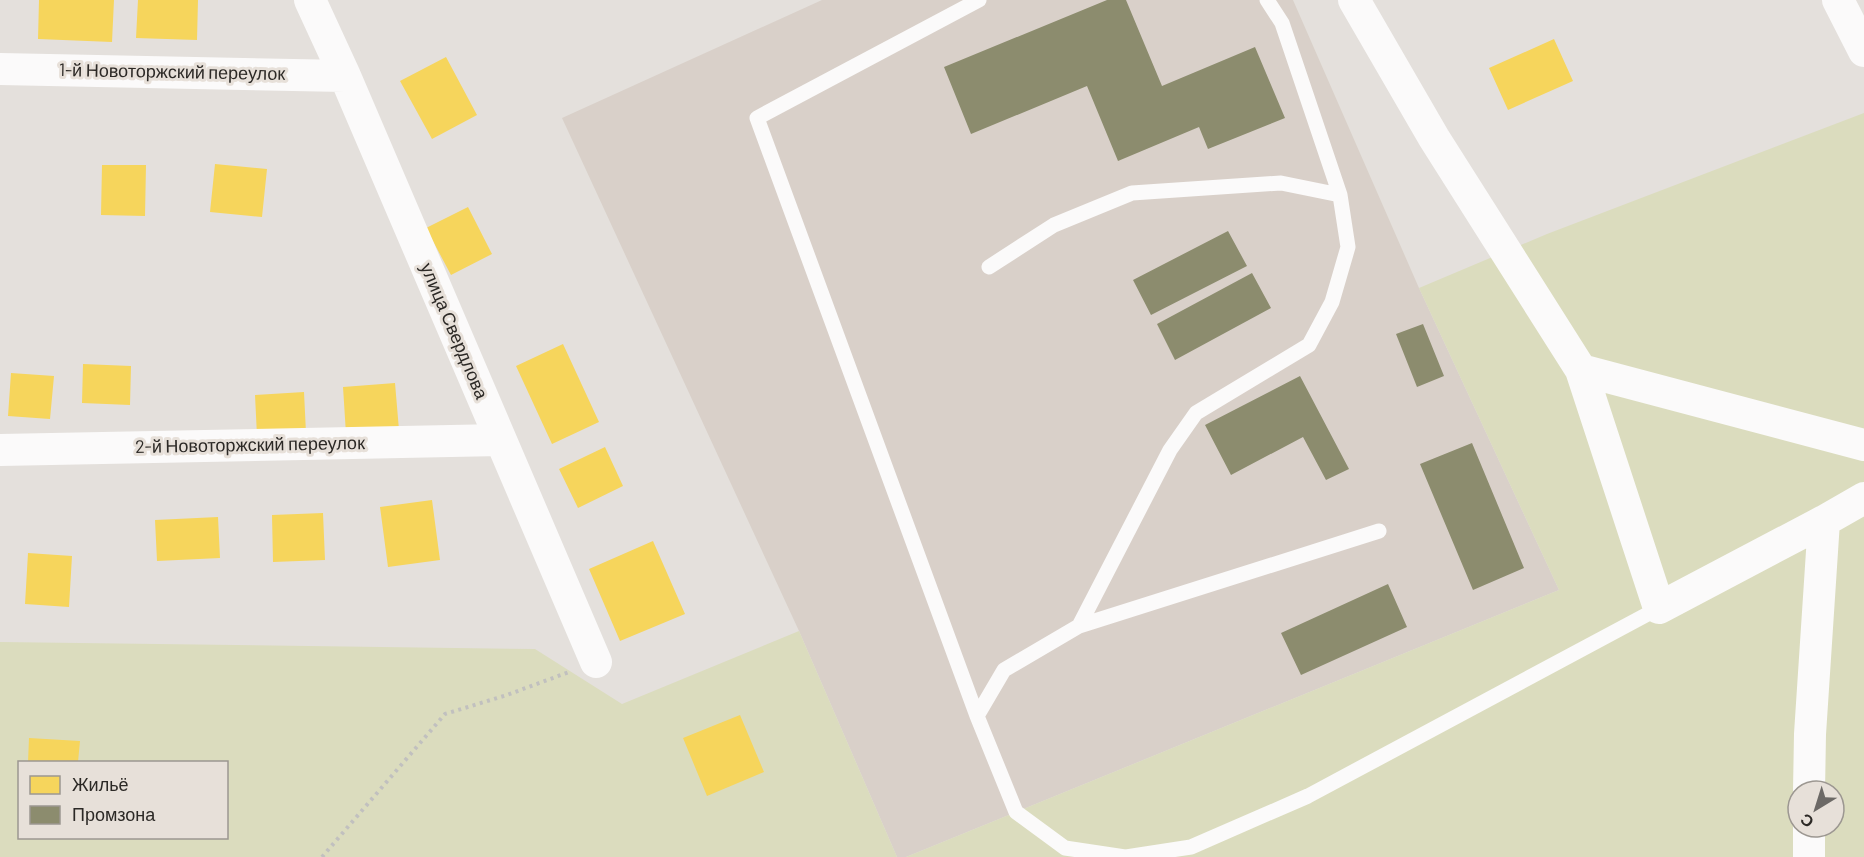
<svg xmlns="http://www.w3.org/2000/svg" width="1864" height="857" font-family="Barlow,sans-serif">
  <rect width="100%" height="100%" fill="#e4e0dc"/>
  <path fill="#d9d0c9" d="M 822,0 L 1293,0 L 1419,288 L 1559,590 L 906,857 L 897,857 L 799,631 L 562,118 Z"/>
  <path fill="#dbdcbe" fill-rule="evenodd" d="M 1864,113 L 1864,857 L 906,857 L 1559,590 L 1419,288 L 1547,234 ZM 1798,791 L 1834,791 L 1834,827 L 1798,827 Z
    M 799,631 L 897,857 L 0,857 L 0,642 L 535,649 L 622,704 ZM 20,762 L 226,762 L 226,838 L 20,838 Z"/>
  <path fill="#f6d55c" d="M 39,0 L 114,0 L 112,42 L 38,39 Z
    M 138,0 L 198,0 L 197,40 L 136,38 Z
    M 1554,39 L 1573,81 L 1508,110 L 1489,68 Z
    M 446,57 L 477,115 L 432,139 L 400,81 Z
    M 215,164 L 267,169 L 262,217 L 210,212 Z
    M 102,165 L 146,165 L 145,216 L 101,215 Z
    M 468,207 L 492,254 L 451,275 L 426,228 Z
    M 563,344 L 599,422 L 552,444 L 516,366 Z
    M 83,364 L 131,366 L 130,405 L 82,403 Z
    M 11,373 L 54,376 L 50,419 L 8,416 Z
    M 395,383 L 399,430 L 346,434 L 343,387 Z
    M 304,392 L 306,433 L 257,436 L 255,395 Z
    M 605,447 L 623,486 L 578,508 L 559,469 Z
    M 432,500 L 440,560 L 388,567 L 380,507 Z
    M 323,513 L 325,560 L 273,562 L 272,515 Z
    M 218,517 L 220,558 L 157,561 L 155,520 Z
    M 653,541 L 685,614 L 620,641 L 589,569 Z
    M 28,553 L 72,556 L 69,607 L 25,604 Z
    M 740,715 L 764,772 L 707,796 L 683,738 Z
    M 29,738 L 80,741 L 78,762 L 28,762 Z"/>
  <path fill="#8c8c6e" d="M 1107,0 L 1126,0 L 1162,86 L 1255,47 L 1285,118 L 1208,149 L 1199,127 L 1118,161 L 1087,86 L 971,134 L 944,67 Z
    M 1228,231 L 1247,266 L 1151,315 L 1133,280 Z
    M 1252,273 L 1271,308 L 1175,360 L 1157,324 Z
    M 1423,324 L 1444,376 L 1417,387 L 1396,334 Z
    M 1300,376 L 1349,469 L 1326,480 L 1303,437 L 1231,475 L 1205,425 Z
    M 1472,443 L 1524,568 L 1473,590 L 1420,464 Z
    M 1388,584 L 1407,627 L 1301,675 L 1281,633 Z"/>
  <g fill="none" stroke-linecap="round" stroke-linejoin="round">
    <path stroke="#c1c0bf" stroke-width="4" stroke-dasharray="3 4.5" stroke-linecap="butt" d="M 322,857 L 445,714 L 507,695 L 569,672"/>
    <path stroke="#fbfafa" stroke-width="15" d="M 1267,0 L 1282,23 L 1340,195
      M 989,267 L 1054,225 L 1132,193 L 1281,183 L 1340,195 L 1348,247 L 1332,302 L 1309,345 L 1196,413 L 1170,450 L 1079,626
      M 977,716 L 757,118 L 979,0
      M 1125,857 L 1065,848 L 1016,812 L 977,716 L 1004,670 L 1079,626 L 1379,531
      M 1126,857 L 1191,847 L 1308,796 L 1659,608"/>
    <path stroke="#fbfafa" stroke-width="32" d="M 310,0 L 345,76 L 596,662
      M 1354,0 L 1434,138 L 1581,370 L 1659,608 L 1824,521 L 1864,498
      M 1838,0 L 1864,51
      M 0,69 L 345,76
      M 1581,370 L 1864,445
      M 0,450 L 500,440
      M 1809,791 L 1810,734 L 1824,521
      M 1809,857 L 1809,827"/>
  </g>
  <g text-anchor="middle" stroke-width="6" stroke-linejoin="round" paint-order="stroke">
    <g font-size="18" fill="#2c2926" stroke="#e7e0d9">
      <text transform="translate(172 72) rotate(1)" y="6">1-й Новоторжский переулок</text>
      <text transform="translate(454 331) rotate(67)" y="6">улица Свердлова</text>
      <text transform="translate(250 445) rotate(-1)" y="6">2-й Новоторжский переулок</text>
    </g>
  </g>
  <rect x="18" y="761" width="210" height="78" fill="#e7e0d9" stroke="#9c9791" stroke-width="1.5"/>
  <rect x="30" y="776" width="30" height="18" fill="#f6d55c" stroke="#9c9791" stroke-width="1.5"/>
  <text x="72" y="791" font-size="18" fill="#2c2926">Жильё</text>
  <rect x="30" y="806" width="30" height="18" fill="#8c8c6e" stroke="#9c9791" stroke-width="1.5"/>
  <text x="72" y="821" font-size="18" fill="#2c2926">Промзона</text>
  <g transform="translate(1816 809) rotate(218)"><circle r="28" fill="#e7e0d9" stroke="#9c9791" stroke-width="1.5"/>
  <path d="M0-4.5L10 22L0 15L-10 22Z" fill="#6c6966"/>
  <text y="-9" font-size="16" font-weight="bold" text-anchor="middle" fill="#2c2926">С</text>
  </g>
</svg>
